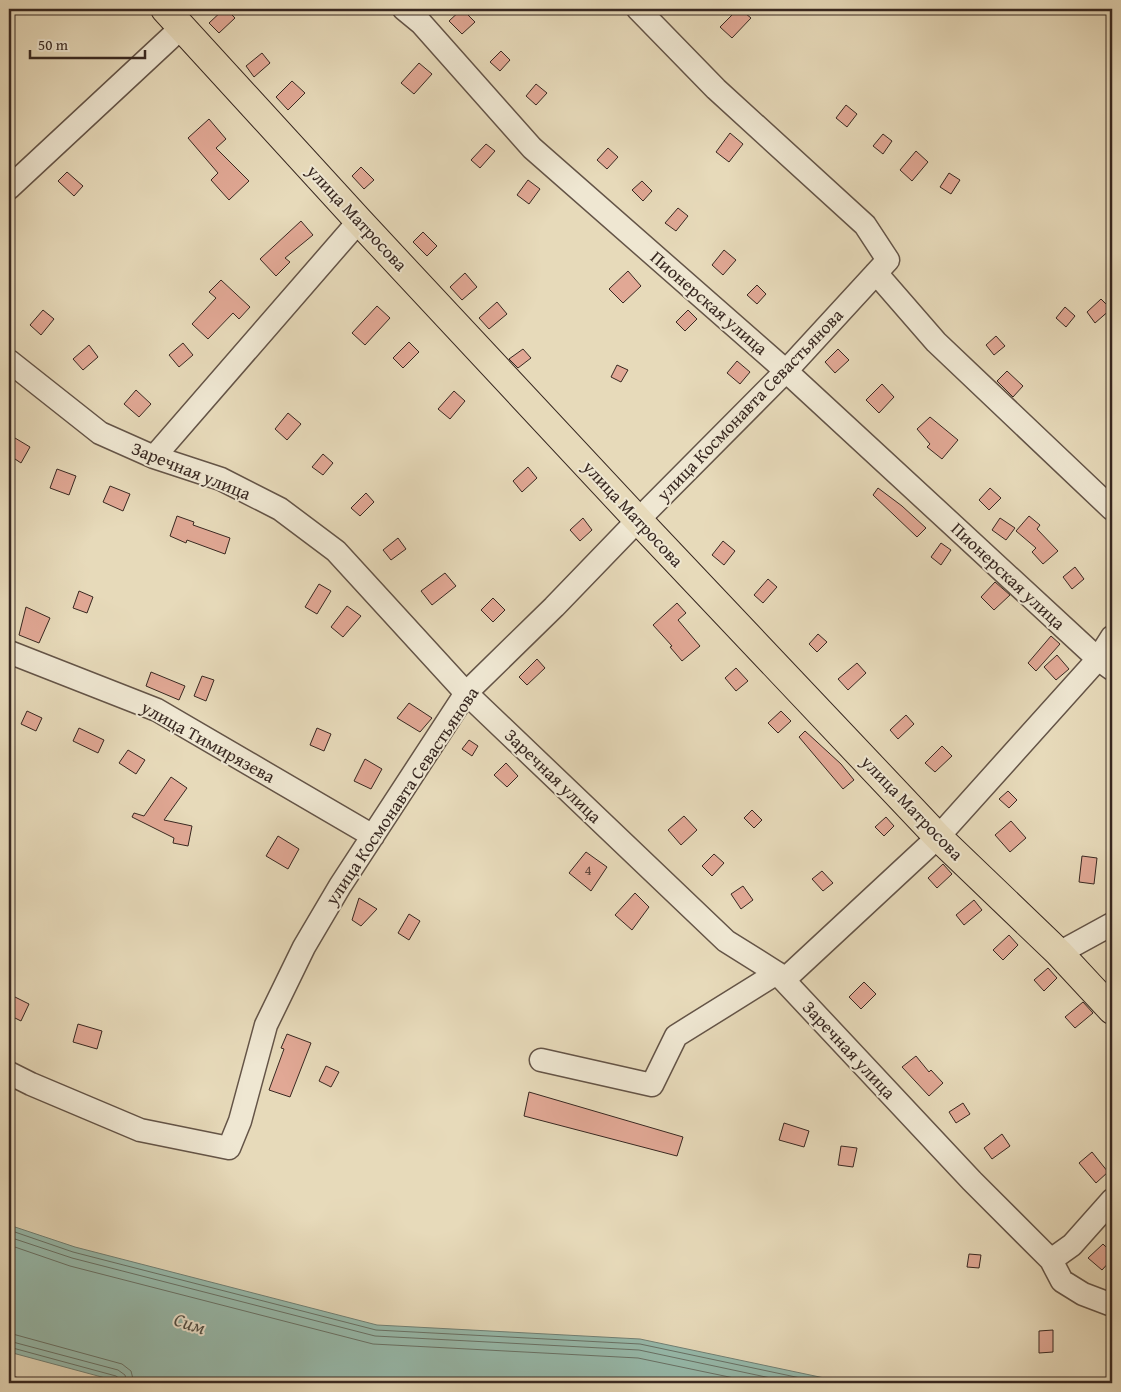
<svg xmlns="http://www.w3.org/2000/svg" width="1121" height="1392" font-family="'Gentium Book Plus',serif">
  <rect width="100%" height="100%" fill="#e7daba"/>
  <filter id="stains"><feTurbulence type="fractalNoise" baseFrequency=".004" numOctaves="4"/><feColorMatrix values="0 0 0 0 .2 0 0 0 0 .09 0 0 0 0 .02 0 0 0 .5 -.17"/></filter>
  <radialGradient id="worn" r=".72"><stop offset=".6" stop-color="#630" stop-opacity="0"/><stop offset="1" stop-color="#630" stop-opacity=".3"/></radialGradient>
  <path fill="#97bbad" stroke="#718075" d="M 9,1225 L 75,1247 L 377,1325 L 640,1339 L 848,1383 L 124,1383 L 9,1352 Z"/>
  <g fill="none" stroke-linecap="round" stroke-linejoin="round">
    <path stroke="#687267" stroke-width="1" d="M 9,1230 L 73,1252 L 376,1330 L 640,1344 L 824,1383
      M 9,1237 L 72,1258 L 375,1336 L 639,1350 L 794,1383
      M 9,1245 L 70,1266 L 373,1344 L 638,1358 L 758,1383
      M 9,1333 L 122,1364 L 131,1371 L 134,1383
      M 9,1341 L 118,1370 L 125,1375 L 127,1383
      M 9,1347 L 116,1376 L 120,1379 L 120,1383"/>
  </g>
  <path fill="#e1a895" stroke="#382821" d="M 224,9 L 226,9 L 235,18 L 219,33 L 209,23 Z
    M 462,9 L 475,22 L 462,34 L 449,21 Z
    M 738,9 L 740,9 L 751,18 L 732,38 L 720,27 Z
    M 501,51 L 510,60 L 500,71 L 490,62 Z
    M 262,53 L 270,63 L 254,77 L 246,66 Z
    M 419,63 L 432,74 L 414,94 L 401,83 Z
    M 292,81 L 305,93 L 288,110 L 276,97 Z
    M 536,84 L 547,93 L 536,105 L 526,96 Z
    M 846,105 L 857,114 L 847,127 L 836,118 Z
    M 209,119 L 226,139 L 216,148 L 249,181 L 229,200 L 211,180 L 218,173 L 188,138 Z
    M 730,133 L 743,144 L 729,162 L 716,152 Z
    M 883,134 L 892,141 L 883,154 L 873,146 Z
    M 486,144 L 495,151 L 480,168 L 471,160 Z
    M 608,148 L 618,157 L 607,169 L 597,160 Z
    M 916,151 L 928,162 L 912,181 L 900,170 Z
    M 361,167 L 374,180 L 364,189 L 352,176 Z
    M 67,172 L 83,186 L 74,196 L 58,181 Z
    M 949,173 L 960,180 L 951,194 L 940,187 Z
    M 528,180 L 540,189 L 529,204 L 517,195 Z
    M 642,181 L 652,191 L 643,201 L 632,190 Z
    M 678,208 L 688,216 L 676,231 L 665,223 Z
    M 301,221 L 313,235 L 285,258 L 290,262 L 276,276 L 260,259 Z
    M 423,232 L 437,246 L 427,256 L 413,242 Z
    M 724,250 L 736,260 L 723,275 L 712,265 Z
    M 628,271 L 641,286 L 623,303 L 609,289 Z
    M 465,273 L 477,287 L 462,300 L 450,287 Z
    M 221,280 L 250,307 L 239,319 L 233,313 L 208,339 L 192,324 L 216,298 L 209,292 Z
    M 757,285 L 766,294 L 757,304 L 747,295 Z
    M 1101,299 L 1111,309 L 1095,323 L 1087,312 Z
    M 497,302 L 507,314 L 489,329 L 479,318 Z
    M 377,306 L 390,318 L 365,345 L 352,333 Z
    M 1065,307 L 1075,316 L 1066,327 L 1056,318 Z
    M 43,310 L 54,319 L 41,335 L 30,325 Z
    M 688,310 L 697,319 L 685,331 L 676,322 Z
    M 996,336 L 1005,346 L 994,355 L 986,345 Z
    M 409,342 L 419,352 L 403,368 L 393,358 Z
    M 183,343 L 193,355 L 179,367 L 169,355 Z
    M 89,345 L 98,357 L 83,370 L 73,359 Z
    M 523,349 L 531,358 L 518,368 L 509,359 Z
    M 838,349 L 849,360 L 835,373 L 825,362 Z
    M 737,361 L 750,372 L 740,384 L 727,373 Z
    M 617,365 L 628,370 L 621,382 L 611,377 Z
    M 1007,371 L 1023,386 L 1013,397 L 997,381 Z
    M 882,384 L 894,397 L 879,413 L 866,400 Z
    M 136,390 L 151,404 L 139,417 L 124,404 Z
    M 454,391 L 465,401 L 450,419 L 438,409 Z
    M 288,413 L 301,424 L 287,440 L 275,429 Z
    M 930,417 L 958,440 L 942,459 L 927,447 L 930,444 L 917,429 Z
    M 15,438 L 30,447 L 21,463 L 9,455 L 9,448 Z
    M 323,454 L 333,463 L 323,475 L 312,467 Z
    M 528,467 L 537,478 L 522,492 L 513,481 Z
    M 57,469 L 76,476 L 69,495 L 50,488 Z
    M 110,486 L 130,494 L 123,511 L 103,502 Z
    M 878,488 L 902,506 L 926,528 L 917,537 L 873,495 Z
    M 990,488 L 1001,498 L 989,510 L 979,500 Z
    M 366,493 L 374,502 L 360,516 L 351,508 Z
    M 177,516 L 194,522 L 193,525 L 230,538 L 225,554 L 187,540 L 186,543 L 170,536 Z
    M 1029,516 L 1040,525 L 1037,529 L 1058,551 L 1043,564 L 1032,552 L 1036,548 L 1016,531 Z
    M 583,518 L 592,530 L 580,541 L 570,530 Z
    M 1000,518 L 1015,528 L 1006,540 L 992,530 Z
    M 398,538 L 406,549 L 391,560 L 383,550 Z
    M 723,541 L 735,551 L 724,565 L 712,555 Z
    M 941,543 L 951,550 L 941,565 L 931,557 Z
    M 1075,567 L 1084,579 L 1072,589 L 1063,577 Z
    M 445,573 L 456,586 L 432,605 L 421,591 Z
    M 768,579 L 777,587 L 763,603 L 754,595 Z
    M 995,582 L 1010,595 L 994,610 L 981,597 Z
    M 319,584 L 331,591 L 317,614 L 305,607 Z
    M 79,591 L 93,597 L 87,613 L 73,608 Z
    M 493,598 L 505,610 L 493,622 L 481,610 Z
    M 677,603 L 686,613 L 678,620 L 700,646 L 682,661 L 670,647 L 672,646 L 653,625 Z
    M 347,606 L 361,616 L 343,637 L 331,627 Z
    M 26,607 L 50,618 L 39,643 L 19,635 Z
    M 818,634 L 827,642 L 817,652 L 809,644 Z
    M 1051,636 L 1060,644 L 1036,671 L 1028,663 Z
    M 1057,655 L 1069,669 L 1056,680 L 1044,667 Z
    M 537,659 L 545,668 L 527,685 L 519,677 Z
    M 857,663 L 866,673 L 848,690 L 838,679 Z
    M 736,668 L 748,681 L 736,691 L 725,678 Z
    M 151,672 L 185,686 L 179,700 L 146,686 Z
    M 202,676 L 214,680 L 206,701 L 194,696 Z
    M 409,703 L 432,718 L 420,732 L 397,718 Z
    M 27,711 L 42,718 L 36,731 L 21,724 Z
    M 781,711 L 791,721 L 778,733 L 768,723 Z
    M 906,715 L 914,724 L 898,739 L 890,730 Z
    M 79,728 L 104,740 L 98,753 L 73,741 Z
    M 317,728 L 331,734 L 324,751 L 310,745 Z
    M 805,731 L 841,764 L 854,780 L 843,789 L 799,737 Z
    M 469,740 L 478,746 L 472,756 L 462,749 Z
    M 942,746 L 952,756 L 935,772 L 925,763 Z
    M 128,750 L 145,760 L 136,774 L 119,763 Z
    M 365,759 L 382,769 L 371,789 L 354,781 Z
    M 506,763 L 518,776 L 507,787 L 494,775 Z
    M 171,777 L 187,788 L 164,820 L 192,826 L 188,846 L 173,843 L 174,838 L 132,817 L 134,813 L 144,816 Z
    M 1008,791 L 1017,800 L 1009,808 L 999,799 Z
    M 752,810 L 762,820 L 754,828 L 744,818 Z
    M 684,816 L 697,830 L 681,845 L 668,830 Z
    M 886,817 L 894,826 L 884,836 L 875,827 Z
    M 1011,821 L 1026,838 L 1010,852 L 995,835 Z
    M 278,836 L 299,849 L 288,869 L 266,856 Z
    M 586,852 L 607,867 L 591,891 L 569,873 Z
    M 714,854 L 724,863 L 712,876 L 702,866 Z
    M 1082,856 L 1097,858 L 1094,884 L 1079,882 Z
    M 943,864 L 952,874 L 937,888 L 928,878 Z
    M 822,871 L 833,883 L 823,891 L 812,879 Z
    M 743,886 L 753,900 L 741,909 L 731,894 Z
    M 635,893 L 649,907 L 632,930 L 615,915 Z
    M 359,898 L 377,909 L 361,926 L 352,920 Z
    M 974,900 L 982,910 L 964,925 L 956,915 Z
    M 409,914 L 420,921 L 409,940 L 398,933 Z
    M 1009,935 L 1018,945 L 1003,960 L 993,950 Z
    M 1048,968 L 1057,978 L 1044,991 L 1034,980 Z
    M 864,982 L 876,994 L 861,1009 L 849,997 Z
    M 9,994 L 29,1004 L 21,1021 L 9,1015 Z
    M 1083,1002 L 1093,1013 L 1075,1028 L 1065,1017 Z
    M 78,1024 L 102,1031 L 97,1049 L 73,1042 Z
    M 287,1034 L 311,1043 L 290,1097 L 269,1090 L 284,1049 L 281,1048 Z
    M 916,1056 L 929,1072 L 931,1070 L 943,1083 L 929,1096 L 902,1067 Z
    M 326,1066 L 339,1072 L 331,1087 L 319,1081 Z
    M 529,1092 L 683,1137 L 677,1156 L 524,1116 Z
    M 963,1103 L 970,1114 L 956,1123 L 949,1112 Z
    M 784,1123 L 809,1131 L 804,1147 L 779,1140 Z
    M 1002,1134 L 1010,1146 L 992,1159 L 984,1148 Z
    M 841,1146 L 857,1148 L 853,1167 L 838,1165 Z
    M 1092,1152 L 1108,1172 L 1096,1183 L 1079,1163 Z
    M 1103,1244 L 1112,1253 L 1112,1259 L 1102,1270 L 1088,1258 Z
    M 969,1254 L 981,1255 L 979,1268 L 967,1267 Z
    M 1053,1330 L 1053,1352 L 1039,1353 L 1039,1331 Z"/>
  <g fill="none" stroke-linecap="round" stroke-linejoin="round">
    <g stroke="#645447" stroke-width="25">
      <path id="minor" d="M 404,9 L 421,23 L 532,148 L 786,371 L 1098,659 L 1112,669
        M 9,188 L 182,27
        M 876,273 L 936,342 L 1112,509
        M 9,361 L 100,433 L 154,457 L 221,479 L 280,509 L 336,551 L 466,693 L 726,941 L 777,973 L 972,1181 L 1051,1260 L 1072,1245 L 1112,1200
        M 154,457 L 359,221
        M 9,652 L 157,710 L 373,836
        M 1059,953 L 1112,924
        M 784,980 L 938,837 L 1098,659 L 1112,637
        M 541,1060 L 652,1085 L 676,1036 L 777,973
        M 9,1073 L 31,1084 L 140,1130 L 229,1148 L 240,1121 L 266,1025 L 304,947 L 340,886 L 466,693 L 554,607 L 638,520 L 786,371 L 888,260 L 865,225 L 716,89 L 638,9
        M 1051,1260 L 1062,1281 L 1083,1294 L 1112,1305"/>
    </g>
    <g stroke="#382821" stroke-width="30">
      <path id="major" d="M 165,9 L 359,221 L 638,520 L 938,837 L 1059,953 L 1112,1010"/>
    </g>
    <use href="#minor" stroke="#efe7d2" stroke-width="22"/>
    <use href="#major" stroke="#e7daba" stroke-width="28"/>
    <path stroke="#382821" stroke-width="4" stroke-dasharray="9 9" stroke-linecap="butt" d="M 9,1377 L 33,1383"/>
  </g>
  <g text-anchor="middle" stroke-width="4" stroke-linejoin="round" paint-order="stroke">
    <g font-size="15" fill="#62483e">
      <text x="588" y="875">4</text>
    </g>
    <g font-size="18" fill="#382821" stroke="#efe7d2">
      <text transform="translate(357 218) rotate(47)" y="6">улица Матросова</text>
      <text transform="translate(709 303) rotate(41)" y="6">Пионерская улица</text>
      <text transform="translate(750 405) rotate(-46)" y="6">улица Космонавта Севастьянова</text>
      <text transform="translate(191 471) rotate(22)" y="6">Заречная улица</text>
      <text transform="translate(633 514) rotate(47)" y="6">улица Матросова</text>
      <text transform="translate(1008 576) rotate(43)" y="6">Пионерская улица</text>
      <text transform="translate(208 742) rotate(29)" y="6">улица Тимирязева</text>
      <text transform="translate(553 776) rotate(44)" y="6">Заречная улица</text>
      <text transform="translate(402 796) rotate(-56)" y="6">улица Космонавта Севастьянова</text>
      <text transform="translate(912 808) rotate(46)" y="6">улица Матросова</text>
      <text transform="translate(849 1050) rotate(47)" y="6">Заречная улица</text>
    </g>
    <g font-size="19" font-style="italic" fill="#504d44" stroke="#efe7d2">
      <text transform="translate(190 1323) rotate(18)" y="7">Сим</text>
    </g>
  </g>
  <rect width="1121" height="1392" fill="none" stroke="#e7daba" stroke-width="30"/>
  <rect x="10" y="10" width="1101" height="1372" fill="none" stroke="#382821" stroke-width="2.5"/>
  <rect x="15" y="15" width="1091" height="1362" fill="none" stroke="#382821"/>
  <path d="M30 50v8h115v-8" fill="none" stroke="#382821" stroke-width="2.5"/>
  <text x="38" y="50" font-size="15" fill="#382821" stroke="#efe7d2" stroke-width="4" paint-order="stroke">50 m</text>
  <rect width="100%" height="100%" filter="url(#stains)"/>
  <rect width="100%" height="100%" fill="url(#worn)"/>
</svg>
